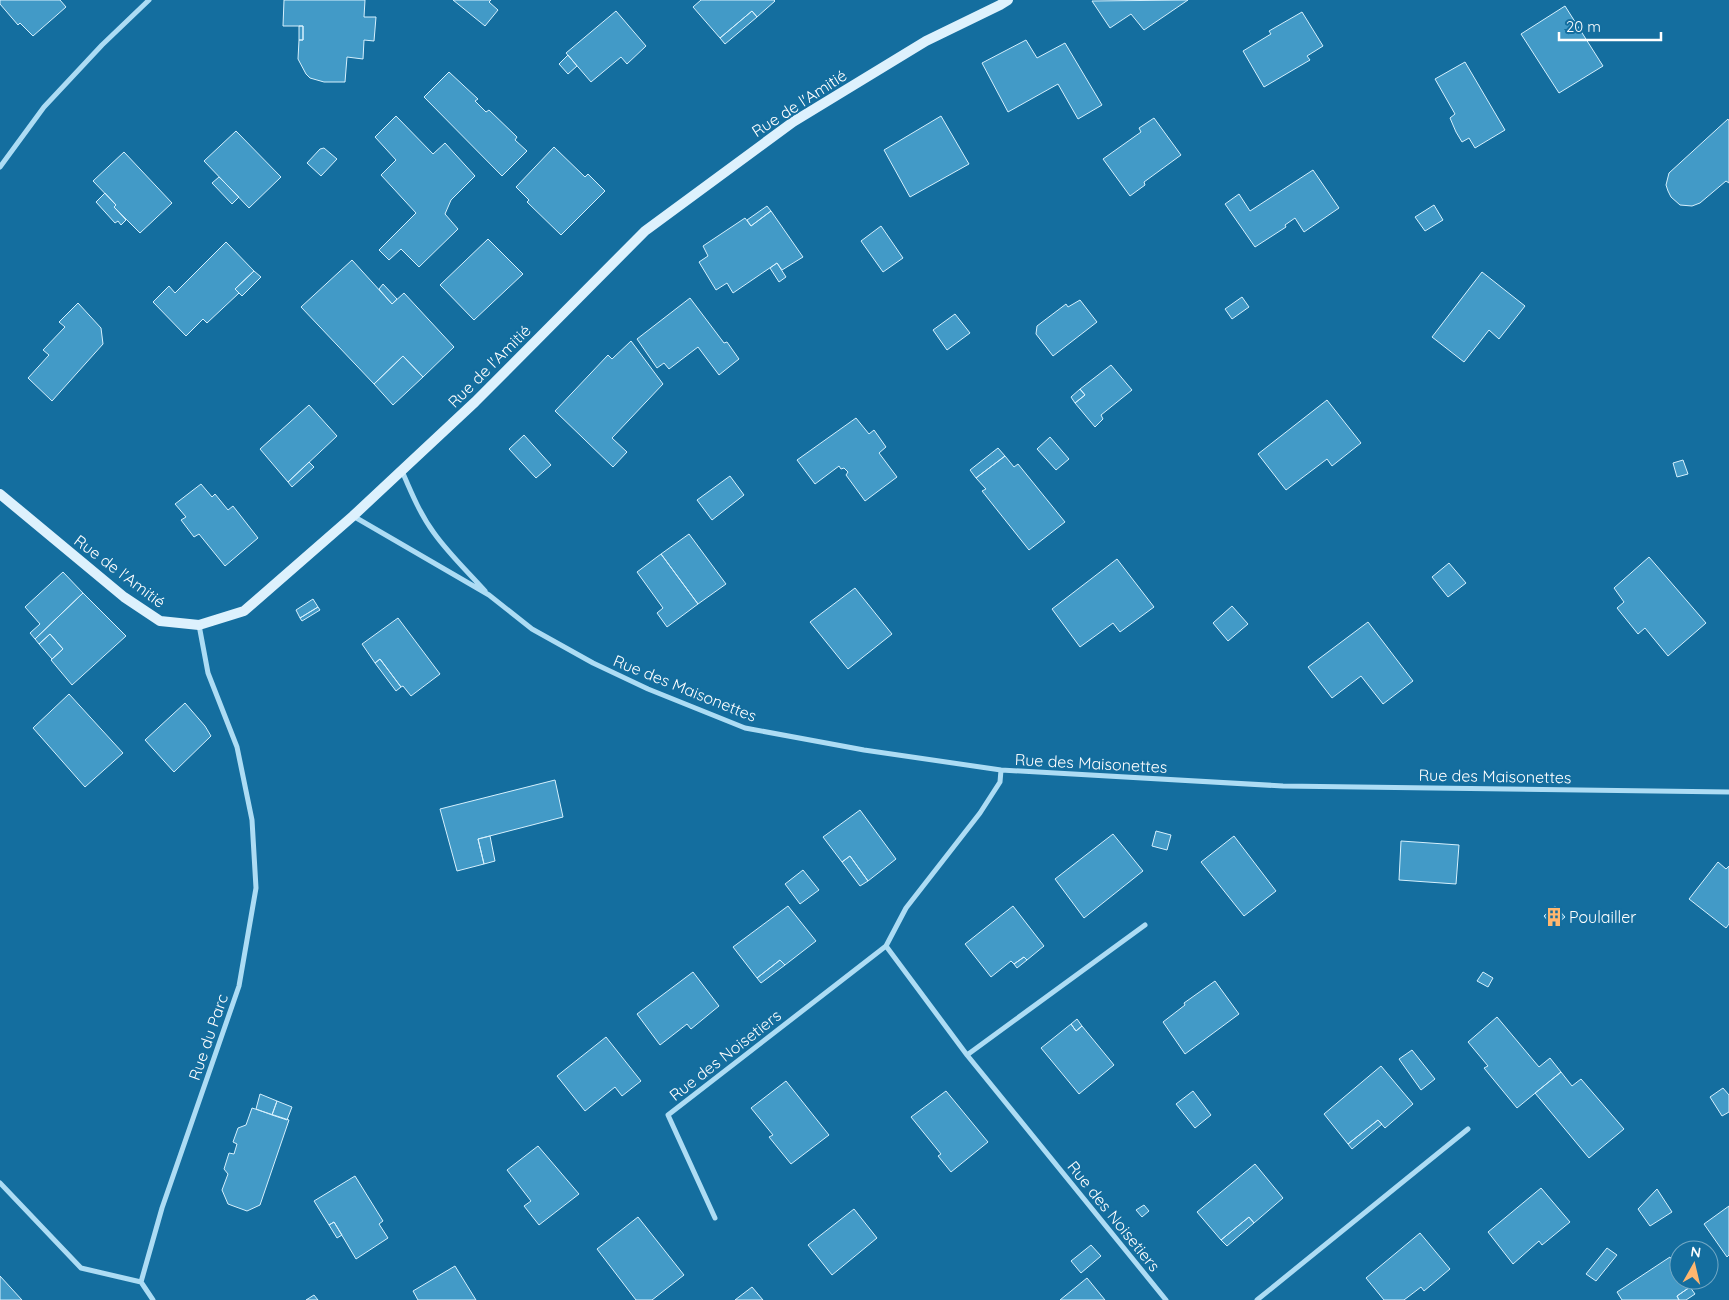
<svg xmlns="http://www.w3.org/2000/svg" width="1729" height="1300" font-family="Quicksand,sans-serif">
  <rect width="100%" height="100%" fill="#146e9f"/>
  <path fill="#429ac7" stroke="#d5f0fd" d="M 0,0 L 60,0 L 66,7 L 33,36 L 20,23 L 18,25 L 0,4 Z
    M 284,0 L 365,0 L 364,17 L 376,17 L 374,41 L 364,40 L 363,59 L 347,57 L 345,82 L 324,82 L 310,78 L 306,74 L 298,59 L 299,40 L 303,40 L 303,26 L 283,26 Z
    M 453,0 L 491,0 L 489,2 L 498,10 L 485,26 Z
    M 701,0 L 774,0 L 775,1 L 757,17 L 752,11 L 720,38 L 693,7 Z
    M 1188,0 L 1144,30 L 1131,14 L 1110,28 L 1092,1 Z
    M 1565,6 L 1603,66 L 1559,93 L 1521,34 Z
    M 616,11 L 646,46 L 627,64 L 621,57 L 591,82 L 566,53 Z
    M 752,11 L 757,17 L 725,44 L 720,38 Z
    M 1302,12 L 1323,46 L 1307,56 L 1310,60 L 1264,87 L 1243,51 L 1271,34 L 1269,31 Z
    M 299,26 L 303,26 L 303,40 L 299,40 Z
    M 1026,40 L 1037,58 L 1065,43 L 1102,105 L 1078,119 L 1058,84 L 1008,112 L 982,63 Z
    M 568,55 L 577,66 L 568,74 L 559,64 Z
    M 1465,62 L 1505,130 L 1475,148 L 1469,138 L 1462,142 L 1456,132 L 1450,118 L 1455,114 L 1435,79 Z
    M 449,72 L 478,99 L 475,101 L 486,112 L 489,110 L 517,137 L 515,140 L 527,151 L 502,176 L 424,97 Z
    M 396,116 L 433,154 L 445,143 L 475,176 L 451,200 L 445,214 L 458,229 L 419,267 L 401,249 L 389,260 L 379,250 L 416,213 L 381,175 L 396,160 L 375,137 Z
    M 941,116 L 969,164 L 910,197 L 884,150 Z
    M 1154,118 L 1181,155 L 1144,182 L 1145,185 L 1130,196 L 1103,159 L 1141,132 L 1139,128 Z
    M 1728,119 L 1729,121 L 1729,183 L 1726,181 L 1700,203 L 1692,206 L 1680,205 L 1671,197 L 1668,191 L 1666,185 L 1669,173 Z
    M 236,131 L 281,177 L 249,208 L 204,161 Z
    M 554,147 L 585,177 L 588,174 L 605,191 L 561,235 L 527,202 L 529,200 L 516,187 Z
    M 324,148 L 337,159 L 321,176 L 307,163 L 320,149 Z
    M 124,152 L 172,203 L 140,233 L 114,207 L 116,205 L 93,181 Z
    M 1313,170 L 1339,208 L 1304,232 L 1295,218 L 1285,225 L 1286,227 L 1255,247 L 1225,204 L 1239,194 L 1250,211 Z
    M 219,177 L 239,197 L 232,204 L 212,183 Z
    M 105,193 L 116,205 L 114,207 L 126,220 L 121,225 L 118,221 L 115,223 L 96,202 Z
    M 1434,205 L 1443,220 L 1425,231 L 1415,217 Z
    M 767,206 L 771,211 L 751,226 L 747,220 Z
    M 771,211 L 803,257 L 782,270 L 777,263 L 733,293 L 727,283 L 716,290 L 699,262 L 708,256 L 703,246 L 745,218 L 751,226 Z
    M 881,226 L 903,258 L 883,272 L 861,241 Z
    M 488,239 L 523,274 L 474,320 L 440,285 Z
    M 226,242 L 254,271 L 235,289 L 239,293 L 207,323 L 203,319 L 186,336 L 153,302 L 169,286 L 175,293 Z
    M 352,260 L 392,304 L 404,293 L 454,347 L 423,377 L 403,356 L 374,384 L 301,307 Z
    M 777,263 L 786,277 L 779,282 L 770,268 Z
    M 254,271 L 261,277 L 242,296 L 235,289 Z
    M 1482,272 L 1525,306 L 1499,339 L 1489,330 L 1464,362 L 1432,337 Z
    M 383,284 L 397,299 L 392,304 L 379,289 Z
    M 1242,297 L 1249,307 L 1232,319 L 1225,309 Z
    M 690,298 L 724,343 L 727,342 L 739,359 L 719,375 L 698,347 L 669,369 L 664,363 L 657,368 L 637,339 Z
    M 1080,300 L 1097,322 L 1053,356 L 1036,334 L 1037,326 L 1066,304 L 1068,307 Z
    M 78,303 L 101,328 L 103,344 L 52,401 L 28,378 L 49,355 L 43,350 L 65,327 L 59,322 Z
    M 955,314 L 970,333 L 947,350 L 933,330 Z
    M 631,341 L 663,384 L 612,438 L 627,452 L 613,467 L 555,411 L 608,355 L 612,359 Z
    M 403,356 L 423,377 L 393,405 L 374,384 Z
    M 1111,365 L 1132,390 L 1101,415 L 1103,419 L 1095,427 L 1075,403 L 1085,395 L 1080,389 Z
    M 1080,389 L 1085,395 L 1075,403 L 1071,397 Z
    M 1327,400 L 1361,443 L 1332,466 L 1327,459 L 1286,490 L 1258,454 Z
    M 309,405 L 337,436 L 288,482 L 260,449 Z
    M 856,418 L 869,434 L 874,430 L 886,447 L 879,453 L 897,477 L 865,501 L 846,475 L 848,472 L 844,468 L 841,469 L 839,466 L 815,484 L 797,460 Z
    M 524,435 L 551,465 L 536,478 L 509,449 Z
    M 1050,437 L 1069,459 L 1056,470 L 1037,449 Z
    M 998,448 L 1005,456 L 976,478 L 970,470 Z
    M 1005,456 L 1014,467 L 1018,464 L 1065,522 L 1029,550 L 982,491 L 986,489 L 976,478 Z
    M 1683,460 L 1688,474 L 1677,477 L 1673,463 Z
    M 309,462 L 314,467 L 292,487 L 288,482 Z
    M 730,476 L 744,495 L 712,520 L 697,500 Z
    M 201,484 L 212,497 L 215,494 L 228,510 L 233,506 L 258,538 L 225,566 L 199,534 L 194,537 L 181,520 L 186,517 L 175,504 Z
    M 689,534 L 726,584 L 698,604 L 661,554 Z
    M 661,554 L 698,604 L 667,627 L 657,613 L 663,608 L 637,572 Z
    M 1649,557 L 1706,623 L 1668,656 L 1645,628 L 1638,634 L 1617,608 L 1624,602 L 1614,588 Z
    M 1117,559 L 1154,607 L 1120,632 L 1113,623 L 1080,647 L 1052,609 Z
    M 1449,563 L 1466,583 L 1448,597 L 1432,577 Z
    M 63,572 L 83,593 L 35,639 L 30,633 L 40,624 L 25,607 Z
    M 855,588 L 892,634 L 848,669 L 810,622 Z
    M 83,593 L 126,636 L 72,685 L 51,660 L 63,649 L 50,634 L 39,644 L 35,639 Z
    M 313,599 L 318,607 L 300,618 L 296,610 Z
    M 1232,606 L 1248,624 L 1228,641 L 1213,623 Z
    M 318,607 L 320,610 L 302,621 L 300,618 Z
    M 398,618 L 440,674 L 411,696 L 403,686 L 401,687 L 380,659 L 375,663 L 362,644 Z
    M 1368,622 L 1413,681 L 1383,704 L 1361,676 L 1332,698 L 1308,667 Z
    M 50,634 L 63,649 L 52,659 L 39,644 Z
    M 380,659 L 401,687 L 396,691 L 375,663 Z
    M 69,694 L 123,753 L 85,787 L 33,728 Z
    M 185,703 L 205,726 L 211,736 L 174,772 L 145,740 Z
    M 555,780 L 563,817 L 478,839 L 484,864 L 457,871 L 440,809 Z
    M 860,810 L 896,859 L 868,881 L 850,856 L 842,862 L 823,837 Z
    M 1156,831 L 1171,835 L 1167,850 L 1152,846 Z
    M 1113,834 L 1143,871 L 1084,918 L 1055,879 Z
    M 490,836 L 495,861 L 484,864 L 478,839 Z
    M 1234,836 L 1276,891 L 1244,916 L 1201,862 Z
    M 1401,841 L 1459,845 L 1456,884 L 1399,880 Z
    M 850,856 L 868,881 L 860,886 L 842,862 Z
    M 1718,862 L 1726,869 L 1729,866 L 1729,924 L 1726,928 L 1689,899 Z
    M 803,870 L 819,890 L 800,904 L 785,884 Z
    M 788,906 L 816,941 L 785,965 L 780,960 L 757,978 L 733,947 Z
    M 1013,906 L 1044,946 L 1027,960 L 1024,957 L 1014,964 L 1011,961 L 991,977 L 965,944 Z
    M 1555,906 L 1565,917 L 1553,927 L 1544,916 Z
    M 1024,957 L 1027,960 L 1017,968 L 1014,964 Z
    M 780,960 L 785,965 L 761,983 L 757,978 Z
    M 693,972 L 719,1006 L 691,1029 L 687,1024 L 660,1045 L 637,1014 Z
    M 1483,972 L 1493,978 L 1488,987 L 1477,981 Z
    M 1215,981 L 1239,1014 L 1185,1054 L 1163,1022 L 1185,1005 L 1184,1003 Z
    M 1497,1017 L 1539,1067 L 1550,1058 L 1561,1072 L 1517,1108 L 1484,1068 L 1488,1066 L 1468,1042 Z
    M 1077,1019 L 1082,1026 L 1076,1031 L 1071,1024 Z
    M 1071,1024 L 1076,1031 L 1082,1026 L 1114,1065 L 1079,1094 L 1041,1048 Z
    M 606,1037 L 641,1081 L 622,1096 L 615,1087 L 585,1111 L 557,1076 Z
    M 1412,1050 L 1435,1079 L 1421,1090 L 1399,1059 Z
    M 1381,1066 L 1413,1104 L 1385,1128 L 1378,1120 L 1348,1144 L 1324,1114 Z
    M 1561,1072 L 1572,1086 L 1581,1079 L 1624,1129 L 1589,1158 L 1535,1093 Z
    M 786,1081 L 829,1135 L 791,1164 L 769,1137 L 773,1135 L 751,1108 Z
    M 1723,1088 L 1729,1095 L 1729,1112 L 1722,1116 L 1710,1097 Z
    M 946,1091 L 988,1142 L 951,1172 L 938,1156 L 941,1154 L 911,1117 Z
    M 1193,1091 L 1211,1115 L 1195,1128 L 1176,1104 Z
    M 260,1094 L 277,1101 L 272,1115 L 256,1109 Z
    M 277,1101 L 292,1107 L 287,1120 L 272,1115 Z
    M 252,1108 L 289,1120 L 260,1205 L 247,1211 L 228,1204 L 222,1190 L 228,1174 L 224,1169 L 229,1153 L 234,1154 L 237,1144 L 233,1142 L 238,1128 L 246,1125 Z
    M 1378,1120 L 1382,1124 L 1352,1149 L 1348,1144 Z
    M 538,1146 L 579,1194 L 539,1225 L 524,1206 L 531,1201 L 507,1170 Z
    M 1255,1164 L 1283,1198 L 1254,1223 L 1249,1217 L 1221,1240 L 1197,1212 Z
    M 355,1176 L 383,1221 L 379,1224 L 388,1238 L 356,1259 L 334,1222 L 329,1225 L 314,1201 Z
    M 1541,1188 L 1570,1222 L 1542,1245 L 1539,1241 L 1513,1264 L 1488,1232 Z
    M 1657,1189 L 1672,1212 L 1650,1226 L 1638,1209 Z
    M 1144,1205 L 1149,1211 L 1142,1217 L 1136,1210 Z
    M 1729,1206 L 1729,1255 L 1727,1257 L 1704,1224 Z
    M 854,1209 L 877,1238 L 832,1275 L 808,1245 Z
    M 638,1217 L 684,1275 L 652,1300 L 636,1300 L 597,1249 Z
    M 1249,1217 L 1254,1223 L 1227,1246 L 1221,1240 Z
    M 334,1222 L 342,1235 L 337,1238 L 329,1225 Z
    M 1420,1233 L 1450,1269 L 1424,1291 L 1421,1287 L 1404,1300 L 1384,1300 L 1366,1278 Z
    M 1091,1245 L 1101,1256 L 1081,1273 L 1071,1261 Z
    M 1607,1248 L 1617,1255 L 1596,1281 L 1586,1274 Z
    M 1670,1257 L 1679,1270 L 1679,1280 L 1685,1280 L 1690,1287 L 1677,1296 L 1679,1300 L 1622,1300 L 1617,1292 Z
    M 455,1266 L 476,1300 L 418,1300 L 413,1291 Z
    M 0,1276 L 22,1300 L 0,1300 Z
    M 1087,1278 L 1105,1300 L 1060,1300 Z
    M 752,1287 L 763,1300 L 735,1300 Z
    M 1690,1287 L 1695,1294 L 1686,1300 L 1679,1300 L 1677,1296 Z
    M 314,1295 L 318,1300 L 306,1300 Z"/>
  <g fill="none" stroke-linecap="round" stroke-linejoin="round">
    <path stroke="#addcf4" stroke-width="5" d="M 0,167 L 44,107 L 102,45 L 149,0
      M 402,471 C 411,492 420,514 434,533 C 449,554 468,572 485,591
      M 353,516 L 489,595 L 532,629 L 593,663 L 648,689 L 745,728 L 864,750 L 1001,770 L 1283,786 L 1729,792
      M 1001,770 L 1000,782 L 980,813 L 906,908 L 886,946 L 967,1055 L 1166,1300
      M 967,1055 L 1145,925
      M 0,1183 L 81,1268 L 141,1282
      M 715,1218 L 668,1115 L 886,946
      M 141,1282 L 162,1208 L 239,986 L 256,888 L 252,820 L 237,747 L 208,673 L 199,625
      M 141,1282 L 153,1300
      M 1257,1300 L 1468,1129"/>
    <path stroke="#ddf1fd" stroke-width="10" d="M 0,494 L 124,597 L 160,621 L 199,625 L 244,611 L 353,516 L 475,402 L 645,231 L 793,122 L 926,41 L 1000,5 L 1008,0"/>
  </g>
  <defs>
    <g id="building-bare" transform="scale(1.5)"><path d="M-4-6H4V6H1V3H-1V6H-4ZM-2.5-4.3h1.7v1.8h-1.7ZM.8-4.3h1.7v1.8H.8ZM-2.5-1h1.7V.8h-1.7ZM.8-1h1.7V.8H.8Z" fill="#ffb76f" stroke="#146e9f" stroke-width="2.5" paint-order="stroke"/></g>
  </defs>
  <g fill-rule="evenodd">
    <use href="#building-bare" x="1554" y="917"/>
  </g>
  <g text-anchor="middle" stroke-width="4" stroke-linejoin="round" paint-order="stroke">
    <g font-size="16" fill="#fff" stroke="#146e9f">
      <text transform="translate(799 103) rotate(-33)" y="6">Rue de l'Amitié</text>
      <text transform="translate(489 366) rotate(-45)" y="6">Rue de l'Amitié</text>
      <text transform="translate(120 571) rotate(37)" y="6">Rue de l'Amitié</text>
      <text transform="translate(685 688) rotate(22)" y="6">Rue des Maisonettes</text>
      <text transform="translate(1091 763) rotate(3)" y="6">Rue des Maisonettes</text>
      <text transform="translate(1495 776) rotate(1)" y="6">Rue des Maisonettes</text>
      <text transform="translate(208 1037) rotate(-71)" y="6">Rue du Parc</text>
      <text transform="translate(725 1055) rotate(-38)" y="6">Rue des Noisetiers</text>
      <text transform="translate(1114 1216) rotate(51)" y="6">Rue des Noisetiers</text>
    </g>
    <g font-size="16" fill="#fff" stroke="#146e9f" text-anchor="start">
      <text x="1569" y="923">Poulailler</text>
    </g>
  </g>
  <g transform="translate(1694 1265) rotate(8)"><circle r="24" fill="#146e9f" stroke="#72a8c5"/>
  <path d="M0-4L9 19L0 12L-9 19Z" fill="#ffb76f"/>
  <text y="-8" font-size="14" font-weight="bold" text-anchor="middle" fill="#ffffff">N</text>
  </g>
  <path d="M1559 32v8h102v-8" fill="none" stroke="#ffffff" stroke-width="2.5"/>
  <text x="1566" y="32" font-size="15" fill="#ffffff" stroke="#146e9f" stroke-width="4" paint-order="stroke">20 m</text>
</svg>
